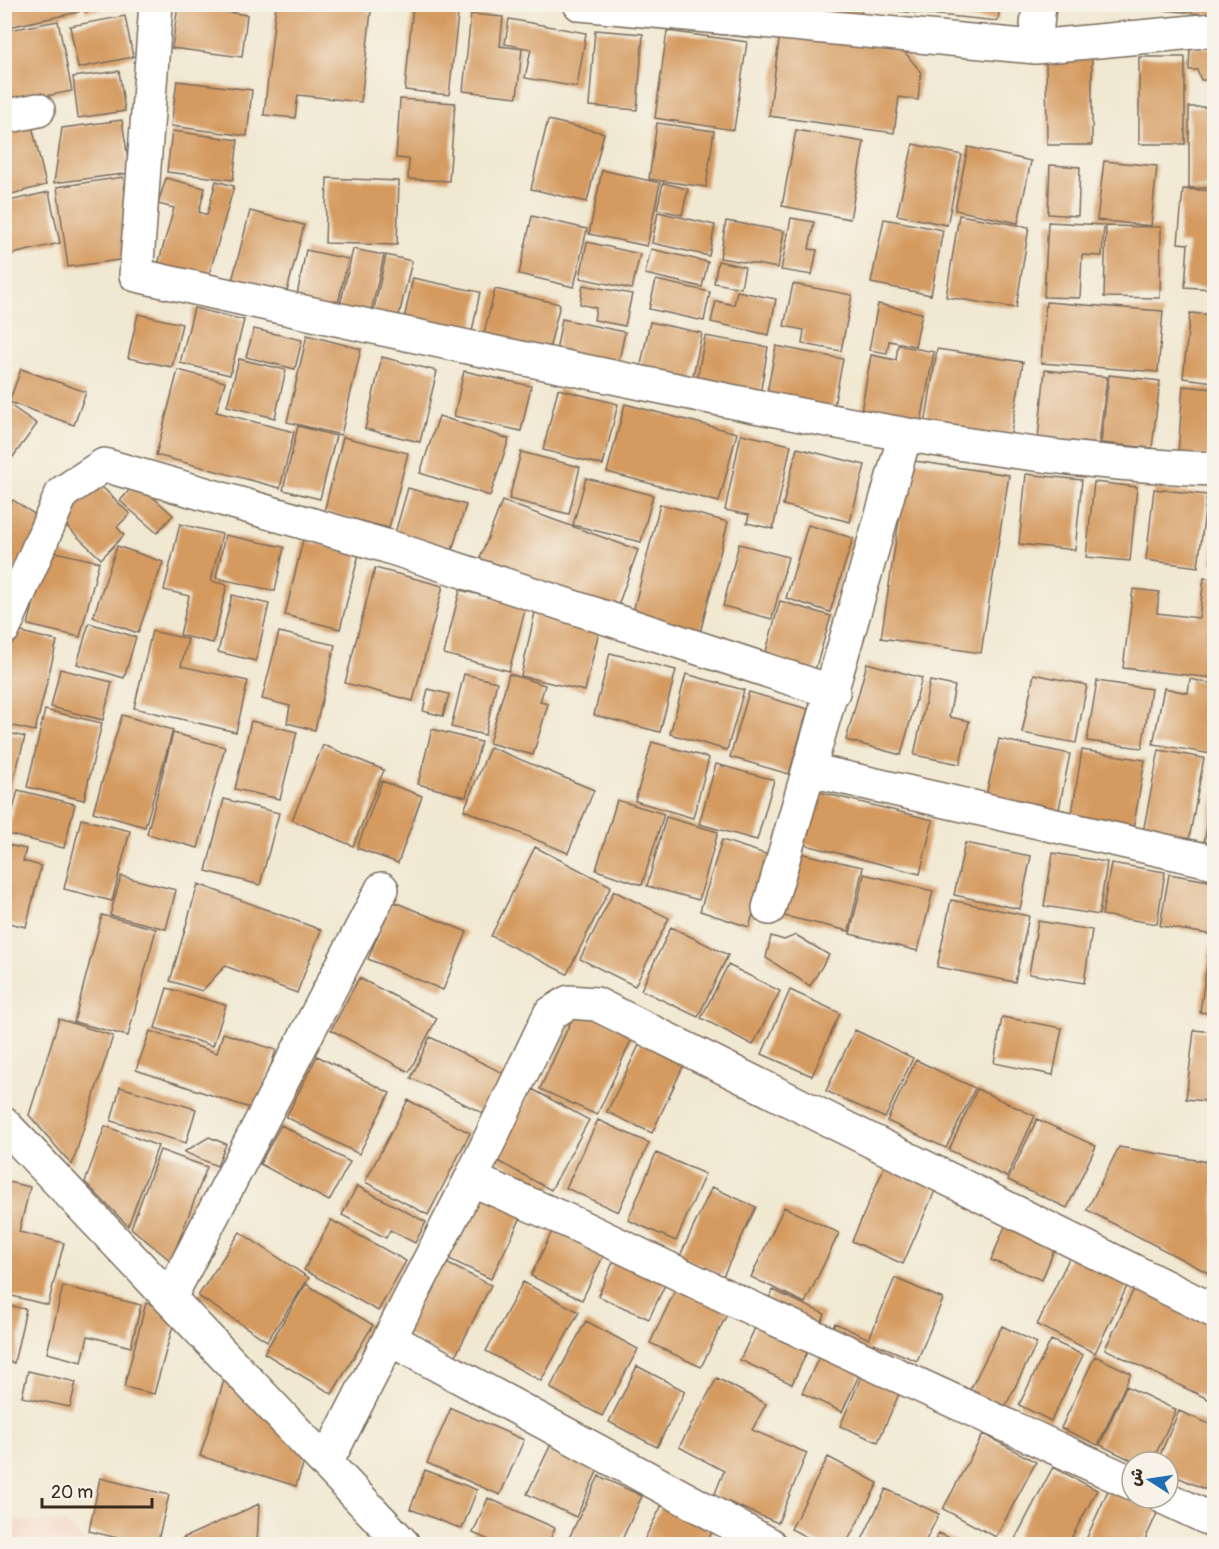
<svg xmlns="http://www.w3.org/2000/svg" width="1219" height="1549" font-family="Pangolin,'Playpen Sans Arabic',sans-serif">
  <rect width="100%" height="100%" fill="#f7f3e8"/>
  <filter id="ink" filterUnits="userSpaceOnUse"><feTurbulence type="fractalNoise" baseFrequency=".0167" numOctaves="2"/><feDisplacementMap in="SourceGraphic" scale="12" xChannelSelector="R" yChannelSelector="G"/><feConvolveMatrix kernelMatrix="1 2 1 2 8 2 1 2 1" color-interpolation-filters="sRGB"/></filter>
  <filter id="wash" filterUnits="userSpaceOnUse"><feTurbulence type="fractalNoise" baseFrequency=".008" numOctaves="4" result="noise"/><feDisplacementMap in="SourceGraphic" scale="24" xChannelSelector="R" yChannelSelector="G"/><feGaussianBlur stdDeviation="1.35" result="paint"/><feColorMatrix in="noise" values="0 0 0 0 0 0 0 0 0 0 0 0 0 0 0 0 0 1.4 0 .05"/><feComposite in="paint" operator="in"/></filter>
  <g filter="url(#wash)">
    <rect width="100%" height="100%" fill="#f1e8d1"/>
    <path fill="#f5d2c2" d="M 5,1520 L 65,1523 L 88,1544 L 5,1544 Z"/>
    <g id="blocks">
      <path fill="#d49a5f" d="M 4,4 L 77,4 L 79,12 L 4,28 Z
        M 84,4 L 121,4 L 121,6 L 85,12 Z
        M 276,4 L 317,4 L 371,11 L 361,102 L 298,95 L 295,118 L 264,115 Z
        M 413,4 L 459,6 L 449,95 L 405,90 Z
        M 818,4 L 862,4 L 861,20 L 817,16 Z
        M 900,4 L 1000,4 L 998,21 L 899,11 Z
        M 1124,4 L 1214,4 L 1214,15 L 1124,6 Z
        M 178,5 L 247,15 L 242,57 L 172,48 Z
        M 471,14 L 503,17 L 500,46 L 522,49 L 517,97 L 463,91 Z
        M 125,16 L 133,57 L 78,68 L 70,26 Z
        M 509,19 L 586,33 L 577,87 L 525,78 L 531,49 L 505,44 Z
        M 58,21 L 72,91 L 4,104 L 4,31 Z
        M 595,30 L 643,34 L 637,110 L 589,106 Z
        M 667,31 L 747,42 L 734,130 L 655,118 Z
        M 780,33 L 903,50 L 921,72 L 918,100 L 899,97 L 894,133 L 769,116 Z
        M 1190,47 L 1214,48 L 1214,80 L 1201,80 L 1197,70 L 1189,70 Z
        M 1139,57 L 1185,57 L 1185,144 L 1139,144 Z
        M 1046,58 L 1092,58 L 1092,145 L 1047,145 Z
        M 119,71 L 125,111 L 78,118 L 73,77 Z
        M 177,81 L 252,90 L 247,136 L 171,126 Z
        M 400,99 L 455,103 L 449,181 L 408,179 L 409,159 L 396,158 Z
        M 1189,107 L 1214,107 L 1214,188 L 1189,188 Z
        M 30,117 L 46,185 L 4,196 L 4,123 Z
        M 122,120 L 130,173 L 54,183 L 62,128 Z
        M 548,120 L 604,133 L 587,202 L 531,189 Z
        M 657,123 L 714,131 L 706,187 L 649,179 Z
        M 796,130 L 864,142 L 850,219 L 782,206 Z
        M 172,131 L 238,140 L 233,180 L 167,172 Z
        M 913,144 L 962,155 L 947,225 L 897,215 Z
        M 968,147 L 1031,161 L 1018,223 L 955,210 Z
        M 1104,161 L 1157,166 L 1151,226 L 1097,220 Z
        M 1050,165 L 1080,167 L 1078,216 L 1048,214 Z
        M 602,170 L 660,183 L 647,246 L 589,234 Z
        M 123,177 L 134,258 L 68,267 L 57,187 Z
        M 166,178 L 205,188 L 199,212 L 207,215 L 216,181 L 234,186 L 207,282 L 157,268 L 174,208 L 158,204 Z
        M 327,178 L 399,181 L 397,245 L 325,243 Z
        M 663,183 L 688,189 L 682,215 L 657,209 Z
        M 1183,189 L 1214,191 L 1214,310 L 1211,310 L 1212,289 L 1185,287 L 1188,244 L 1178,243 Z
        M 49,192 L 60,243 L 4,256 L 4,202 Z
        M 250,211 L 304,225 L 285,299 L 231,285 Z
        M 658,212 L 715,225 L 709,256 L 652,243 Z
        M 959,215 L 1029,227 L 1016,308 L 946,297 Z
        M 532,216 L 587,229 L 574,287 L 519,274 Z
        M 791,218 L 814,222 L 809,249 L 817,250 L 812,275 L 781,270 Z
        M 884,219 L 943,230 L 931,295 L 871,283 Z
        M 726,221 L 784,231 L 778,268 L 720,258 Z
        M 1048,222 L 1104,225 L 1102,256 L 1082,255 L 1080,298 L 1044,297 Z
        M 1106,226 L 1161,227 L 1160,298 L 1104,297 Z
        M 587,242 L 640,254 L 632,289 L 580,278 Z
        M 353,249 L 384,255 L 369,321 L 338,314 Z
        M 651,249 L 708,262 L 702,287 L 645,274 Z
        M 306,250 L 348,259 L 336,313 L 295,305 Z
        M 386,255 L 412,261 L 397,324 L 372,318 Z
        M 718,261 L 745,267 L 741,288 L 714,283 Z
        M 413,278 L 480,292 L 470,342 L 402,328 Z
        M 656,280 L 710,292 L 704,321 L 649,309 Z
        M 793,284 L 852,295 L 841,351 L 802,344 L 804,330 L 784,326 Z
        M 583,285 L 632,294 L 625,326 L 594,320 L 596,308 L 580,304 Z
        M 495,289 L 560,304 L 547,358 L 482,341 Z
        M 737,291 L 776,299 L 769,335 L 711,322 L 716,301 L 734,305 Z
        M 1046,302 L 1163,311 L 1158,372 L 1041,363 Z
        M 878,304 L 922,313 L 915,346 L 889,341 L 887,353 L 869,350 Z
        M 194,308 L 244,320 L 230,375 L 180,363 Z
        M 1190,313 L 1214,315 L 1214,382 L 1183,378 Z
        M 138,314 L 182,324 L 172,367 L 128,358 Z
        M 562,319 L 625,332 L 617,370 L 555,357 Z
        M 650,322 L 702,333 L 691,385 L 639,374 Z
        M 254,329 L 302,340 L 295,369 L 246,357 Z
        M 307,335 L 361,349 L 341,435 L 287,422 Z
        M 705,336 L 768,347 L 759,401 L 695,391 Z
        M 898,345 L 934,352 L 920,428 L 860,417 L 871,355 L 896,360 Z
        M 776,346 L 843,359 L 832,416 L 765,403 Z
        M 937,349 L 1023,362 L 1009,445 L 924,432 Z
        M 382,357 L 437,371 L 420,442 L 365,429 Z
        M 239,359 L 286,370 L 275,418 L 227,406 Z
        M 21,369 L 86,392 L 74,425 L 9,402 Z
        M 178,370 L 225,382 L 216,412 L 294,432 L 280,488 L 156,455 Z
        M 1045,370 L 1107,377 L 1099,444 L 1038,438 Z
        M 464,371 L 531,386 L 521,431 L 454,416 Z
        M 1109,375 L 1160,381 L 1152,448 L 1101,443 Z
        M 1183,386 L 1214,389 L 1214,457 L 1178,454 Z
        M 558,389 L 618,404 L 603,465 L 543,450 Z
        M 4,401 L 37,424 L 10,461 L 4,457 Z
        M 625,404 L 737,433 L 719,502 L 607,472 Z
        M 439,416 L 509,439 L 490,496 L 420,473 Z
        M 298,426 L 336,436 L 320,499 L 283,490 Z
        M 741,434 L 791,445 L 773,529 L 747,523 L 749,515 L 725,510 Z
        M 343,437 L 408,453 L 389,528 L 324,512 Z
        M 797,448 L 865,465 L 850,522 L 783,505 Z
        M 521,452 L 580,467 L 569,514 L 509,499 Z
        M 908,460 L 1009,475 L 981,653 L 881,638 Z
        M 1026,474 L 1082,480 L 1075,550 L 1019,544 Z
        M 586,478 L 653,495 L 641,542 L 573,525 Z
        M 96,481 L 130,514 L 117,527 L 124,535 L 101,559 L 59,519 Z
        M 136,482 L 173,515 L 157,533 L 120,501 Z
        M 1094,482 L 1137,487 L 1130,561 L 1086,557 Z
        M 408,488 L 466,505 L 452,550 L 395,533 Z
        M 1154,489 L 1207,495 L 1198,567 L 1146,560 Z
        M 13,500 L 46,522 L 10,576 L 4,572 L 4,513 Z
        M 502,501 L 638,550 L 616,611 L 479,561 Z
        M 660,504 L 728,522 L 700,633 L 632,616 Z
        M 180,524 L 222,534 L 211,581 L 227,585 L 213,643 L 180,635 L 189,596 L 164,590 Z
        M 808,525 L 853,538 L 830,612 L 786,598 Z
        M 225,535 L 284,547 L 275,591 L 216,578 Z
        M 303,540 L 359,554 L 340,629 L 285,615 Z
        M 1213,543 L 1214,543 L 1214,563 L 1211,563 Z
        M 739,544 L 788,557 L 772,619 L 723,606 Z
        M 117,546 L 163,562 L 138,633 L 93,617 Z
        M 47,550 L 99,562 L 80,637 L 28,625 Z
        M 375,568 L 443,586 L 413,701 L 345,683 Z
        M 1204,578 L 1214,579 L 1214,678 L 1123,668 L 1133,589 L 1159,592 L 1157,613 L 1199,618 Z
        M 460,590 L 526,606 L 509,671 L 444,654 Z
        M 232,595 L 269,604 L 256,661 L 218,652 Z
        M 780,601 L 831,616 L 813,677 L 763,662 Z
        M 535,612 L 600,627 L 585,691 L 521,676 Z
        M 89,623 L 136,637 L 124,678 L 77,664 Z
        M 6,628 L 57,641 L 35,731 L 4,724 Z
        M 152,631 L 188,639 L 181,666 L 248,681 L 236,732 L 134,708 Z
        M 279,632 L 335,645 L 315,730 L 287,723 L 290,706 L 262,699 Z
        M 610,653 L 676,670 L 660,732 L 594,715 Z
        M 867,663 L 922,678 L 901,755 L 846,740 Z
        M 60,669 L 112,682 L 103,720 L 51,707 Z
        M 464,674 L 497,682 L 485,735 L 451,727 Z
        M 509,674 L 545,685 L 540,702 L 548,704 L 533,755 L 489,743 Z
        M 686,674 L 744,690 L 727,750 L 670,734 Z
        M 1034,674 L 1087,685 L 1076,743 L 1022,733 Z
        M 1190,679 L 1214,684 L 1214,734 L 1211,754 L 1153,744 L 1164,688 L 1188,693 Z
        M 930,681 L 955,686 L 949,717 L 969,721 L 960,764 L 914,755 Z
        M 1097,681 L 1151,689 L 1142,748 L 1087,741 Z
        M 428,689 L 449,694 L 443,716 L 423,711 Z
        M 749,692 L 808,709 L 789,774 L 730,757 Z
        M 45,710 L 102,723 L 84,800 L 27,787 Z
        M 122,715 L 173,730 L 145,827 L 93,812 Z
        M 251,721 L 297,732 L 280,799 L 235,789 Z
        M 432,729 L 481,742 L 466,797 L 418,784 Z
        M 5,732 L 25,737 L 5,812 Z
        M 173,733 L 225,747 L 198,848 L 147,834 Z
        M 999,739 L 1070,754 L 1057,819 L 984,804 Z
        M 652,742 L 709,758 L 693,818 L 635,801 Z
        M 323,745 L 384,770 L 353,846 L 292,820 Z
        M 490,747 L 594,790 L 568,853 L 464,810 Z
        M 1082,750 L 1145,760 L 1133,830 L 1071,820 Z
        M 1159,750 L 1204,758 L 1189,840 L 1143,832 Z
        M 716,764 L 774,780 L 757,840 L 699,824 Z
        M 382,781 L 422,796 L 398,863 L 357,848 Z
        M 18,790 L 75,804 L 64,848 L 7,834 Z
        M 815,791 L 933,820 L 920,874 L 802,844 Z
        M 1213,794 L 1214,795 L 1214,845 L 1204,843 Z
        M 224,799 L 279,813 L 260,885 L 206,871 Z
        M 617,800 L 664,814 L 642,885 L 596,870 Z
        M 666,817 L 718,832 L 699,900 L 647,886 Z
        M 81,819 L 130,831 L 112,901 L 64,889 Z
        M 722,840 L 772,856 L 749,927 L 700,911 Z
        M 965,843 L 1031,856 L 1020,909 L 954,895 Z
        M 4,844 L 26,849 L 23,861 L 41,866 L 26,927 L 4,922 Z
        M 535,847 L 611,886 L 567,974 L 491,936 Z
        M 794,852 L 863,867 L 849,931 L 780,915 Z
        M 1053,853 L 1107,862 L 1099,915 L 1044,906 Z
        M 1111,863 L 1165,872 L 1157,924 L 1102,915 Z
        M 864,874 L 933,891 L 918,951 L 850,934 Z
        M 1169,874 L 1214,882 L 1214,935 L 1160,926 Z
        M 121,876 L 176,890 L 166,929 L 110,915 Z
        M 198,884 L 321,930 L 297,993 L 225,966 L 202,991 L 170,981 Z
        M 614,891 L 669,918 L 635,986 L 580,959 Z
        M 951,900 L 1029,916 L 1015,982 L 937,967 Z
        M 392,901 L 467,932 L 443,990 L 368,959 Z
        M 102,915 L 156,929 L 128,1036 L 74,1022 Z
        M 1038,921 L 1092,930 L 1084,983 L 1029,974 Z
        M 671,927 L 728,955 L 698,1017 L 641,990 Z
        M 796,935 L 829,955 L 810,986 L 766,958 L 771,936 L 784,940 Z
        M 1210,944 L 1214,945 L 1214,1014 L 1200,1012 Z
        M 728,965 L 780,991 L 753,1045 L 701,1018 Z
        M 359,978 L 437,1018 L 409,1072 L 331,1030 Z
        M 167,988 L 226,1005 L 213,1046 L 155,1028 Z
        M 790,990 L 840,1013 L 812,1076 L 762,1054 Z
        M 577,1008 L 634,1034 L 597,1115 L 540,1089 Z
        M 1002,1017 L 1062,1028 L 1053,1075 L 994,1063 Z
        M 59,1019 L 113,1036 L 72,1165 L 29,1115 Z
        M 855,1030 L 913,1058 L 885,1118 L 826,1091 Z
        M 1194,1030 L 1214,1032 L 1214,1102 L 1186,1099 Z
        M 150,1031 L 217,1053 L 223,1033 L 276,1050 L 256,1110 L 136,1070 Z
        M 430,1037 L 511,1077 L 491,1117 L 411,1078 Z
        M 642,1039 L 686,1060 L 652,1133 L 607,1112 Z
        M 317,1056 L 390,1093 L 359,1154 L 286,1117 Z
        M 916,1060 L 975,1088 L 946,1148 L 887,1121 Z
        M 120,1087 L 196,1109 L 186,1143 L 111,1121 Z
        M 532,1089 L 589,1120 L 551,1190 L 494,1159 Z
        M 977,1089 L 1035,1116 L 1007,1177 L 949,1150 Z
        M 408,1100 L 470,1133 L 428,1215 L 365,1182 Z
        M 1037,1119 L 1096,1146 L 1067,1208 L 1008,1180 Z
        M 598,1120 L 649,1143 L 618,1212 L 566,1188 Z
        M 281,1125 L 350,1162 L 329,1201 L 260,1164 Z
        M 105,1126 L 158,1146 L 128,1226 L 85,1182 Z
        M 209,1137 L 226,1144 L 217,1166 L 184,1152 Z
        M 1119,1147 L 1214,1163 L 1214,1276 L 1087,1210 Z
        M 160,1150 L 207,1167 L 171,1261 L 131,1228 Z
        M 656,1153 L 705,1174 L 676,1241 L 628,1220 Z
        M 886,1163 L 937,1186 L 903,1264 L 852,1241 Z
        M 4,1181 L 30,1187 L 19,1232 L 64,1243 L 48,1305 L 4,1294 Z
        M 357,1186 L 426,1222 L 415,1243 L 390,1230 L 386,1238 L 342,1215 Z
        M 476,1187 L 525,1209 L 491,1279 L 443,1256 Z
        M 712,1187 L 756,1207 L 723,1276 L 680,1256 Z
        M 784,1207 L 839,1233 L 805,1303 L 751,1277 Z
        M 563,1208 L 615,1232 L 582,1300 L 531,1276 Z
        M 331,1220 L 406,1261 L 378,1311 L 304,1270 Z
        M 1006,1224 L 1056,1245 L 1042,1280 L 991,1260 Z
        M 240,1232 L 309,1278 L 267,1341 L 198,1296 Z
        M 625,1236 L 677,1259 L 649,1319 L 598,1296 Z
        M 1074,1248 L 1132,1276 L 1095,1353 L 1037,1325 Z
        M 440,1260 L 491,1285 L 454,1359 L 403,1333 Z
        M 682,1276 L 734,1300 L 701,1367 L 650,1343 Z
        M 895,1278 L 943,1299 L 917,1361 L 874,1343 L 842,1412 L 802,1393 L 835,1323 L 869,1339 Z
        M 523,1282 L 579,1312 L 541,1381 L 486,1351 Z
        M 306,1284 L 373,1325 L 332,1394 L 264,1353 Z
        M 1136,1285 L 1214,1323 L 1214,1402 L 1105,1349 Z
        M 63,1286 L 141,1305 L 131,1347 L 88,1336 L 82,1362 L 47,1353 Z
        M 773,1290 L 825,1314 L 792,1384 L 740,1360 Z
        M 146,1303 L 177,1311 L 154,1394 L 124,1387 Z
        M 4,1305 L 26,1309 L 14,1363 L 4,1361 Z
        M 586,1321 L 638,1349 L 602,1416 L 550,1388 Z
        M 1002,1326 L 1037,1343 L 1002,1413 L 967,1396 Z
        M 1051,1340 L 1083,1355 L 1051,1421 L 1019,1405 Z
        M 872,1352 L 910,1369 L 878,1442 L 840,1426 Z
        M 1095,1356 L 1131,1373 L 1098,1445 L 1061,1428 Z
        M 637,1366 L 685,1391 L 657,1447 L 609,1422 Z
        M 28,1371 L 76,1382 L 70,1407 L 22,1397 Z
        M 226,1374 L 307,1453 L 296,1486 L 200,1456 Z
        M 717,1378 L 766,1404 L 752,1430 L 807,1453 L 778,1523 L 714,1496 L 724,1471 L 679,1447 Z
        M 1126,1386 L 1176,1410 L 1152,1462 L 1135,1462 L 1100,1445 Z
        M 451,1408 L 524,1440 L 500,1495 L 427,1463 Z
        M 1179,1411 L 1214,1426 L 1214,1493 L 1168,1473 L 1168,1462 L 1157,1462 Z
        M 983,1434 L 1036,1462 L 996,1537 L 943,1509 Z
        M 554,1438 L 602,1461 L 576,1517 L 527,1494 Z
        M 828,1457 L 878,1483 L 846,1544 L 820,1544 L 791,1529 Z
        M 1053,1467 L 1097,1490 L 1068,1544 L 1021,1544 L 1014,1541 Z
        M 425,1470 L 477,1490 L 462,1529 L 410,1509 Z
        M 599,1476 L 642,1496 L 620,1544 L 566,1544 Z
        M 100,1478 L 169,1495 L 157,1544 L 141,1544 L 89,1531 Z
        M 1110,1486 L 1159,1509 L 1143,1544 L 1084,1544 Z
        M 886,1489 L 939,1514 L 924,1544 L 860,1544 Z
        M 488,1498 L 555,1528 L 548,1544 L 498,1544 L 473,1533 Z
        M 259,1504 L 257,1544 L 192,1544 L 183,1538 Z
        M 662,1505 L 713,1530 L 706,1544 L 642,1544 Z
        M 939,1533 L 961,1544 L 933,1544 Z
        M 722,1536 L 740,1544 L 718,1544 Z"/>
    </g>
  </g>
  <g filter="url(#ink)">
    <use href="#blocks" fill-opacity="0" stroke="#7b6c5d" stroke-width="1.5"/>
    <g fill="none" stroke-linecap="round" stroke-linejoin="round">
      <g stroke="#7b6c5d" stroke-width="36">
        <path id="minor" d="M 156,4 L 136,275 C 319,316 503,355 686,392 C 861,428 1036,463 1214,469
          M 580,4 L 1035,47 L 1214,30
          M 1035,47 L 1039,4
          M 4,117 L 38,110
          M 4,628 L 62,493 L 104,465 L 386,546 L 833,692
          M 810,770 L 1214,862
          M 769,908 L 905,435
          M 4,1124 L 403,1544
          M 471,1179 L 575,1224 L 734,1300 L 1132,1483
          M 170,1297 L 382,889
          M 390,1339 L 769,1544
          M 327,1461 L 471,1179 L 550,1014 L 569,1002 L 596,1004 L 1214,1311
          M 1165,1498 L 1214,1521"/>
      </g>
      <use href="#minor" stroke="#fff" stroke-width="33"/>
    </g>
  </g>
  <rect width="1219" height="1549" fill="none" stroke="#f7f3e8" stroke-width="24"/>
  <g transform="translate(1150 1480) rotate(282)"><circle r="28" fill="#f7f3e8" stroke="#aca397" stroke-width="1.5"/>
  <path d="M0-4.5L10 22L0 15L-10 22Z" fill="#1f6fb2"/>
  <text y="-9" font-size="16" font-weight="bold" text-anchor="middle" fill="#3b2a1e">ش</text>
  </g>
  <path d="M42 1498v9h110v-9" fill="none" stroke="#3b2a1e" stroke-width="3"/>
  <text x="51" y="1498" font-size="18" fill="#3b2a1e" stroke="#f7f3e8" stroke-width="4.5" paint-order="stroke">20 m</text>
</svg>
